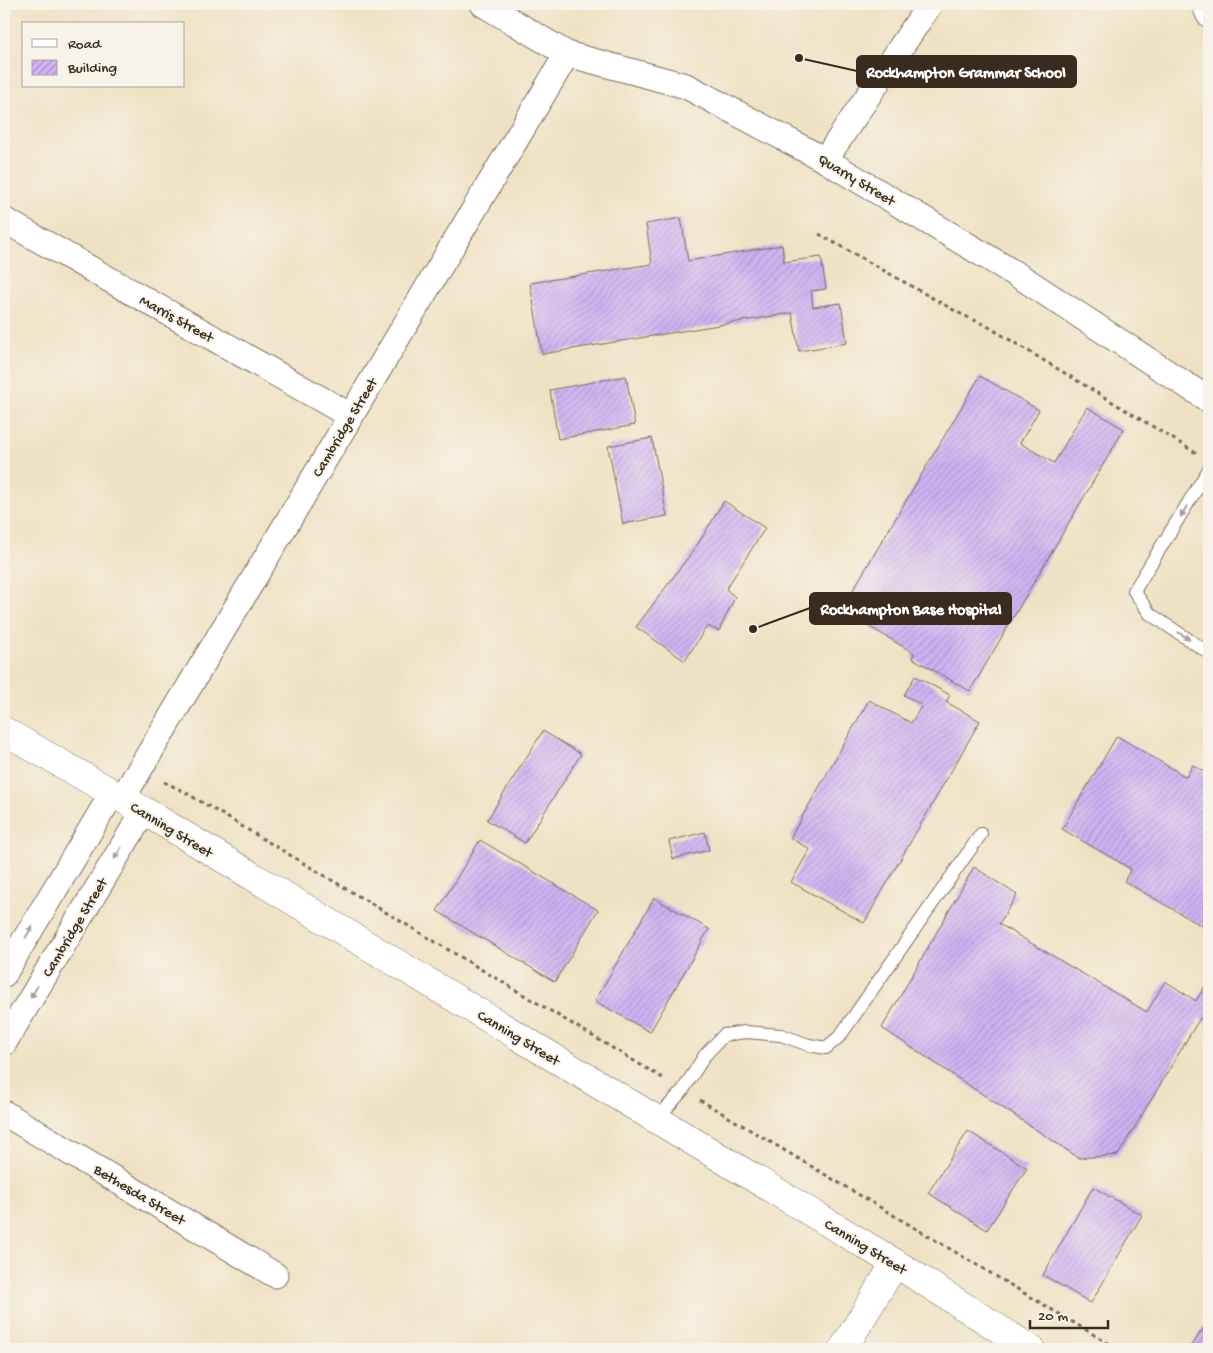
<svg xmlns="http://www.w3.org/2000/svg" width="1213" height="1353" font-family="'Gochi Hand',sans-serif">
  <defs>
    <pattern id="building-hatch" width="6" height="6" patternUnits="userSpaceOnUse" patternTransform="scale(1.25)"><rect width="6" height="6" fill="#d0b2f4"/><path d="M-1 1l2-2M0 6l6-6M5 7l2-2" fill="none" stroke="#aa91c5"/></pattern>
  </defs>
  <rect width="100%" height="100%" fill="#f7f3e8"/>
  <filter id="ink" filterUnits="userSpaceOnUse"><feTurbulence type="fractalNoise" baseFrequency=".02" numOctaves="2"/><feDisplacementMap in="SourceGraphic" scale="10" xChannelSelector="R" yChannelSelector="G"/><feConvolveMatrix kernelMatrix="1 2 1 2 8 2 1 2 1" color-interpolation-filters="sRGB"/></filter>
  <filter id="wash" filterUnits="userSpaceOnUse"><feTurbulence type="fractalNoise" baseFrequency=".0096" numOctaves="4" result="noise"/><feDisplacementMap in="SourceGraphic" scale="20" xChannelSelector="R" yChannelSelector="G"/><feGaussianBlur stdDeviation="1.12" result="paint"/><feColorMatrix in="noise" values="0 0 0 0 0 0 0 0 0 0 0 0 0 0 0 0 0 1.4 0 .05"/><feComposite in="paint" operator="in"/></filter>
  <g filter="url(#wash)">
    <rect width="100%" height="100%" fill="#efe1c3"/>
    <g id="blocks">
      <path fill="url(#building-hatch)" d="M 681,218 L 688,261 L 782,245 L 784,262 L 821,257 L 826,289 L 811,291 L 813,307 L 841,303 L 847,343 L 799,351 L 792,313 L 542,354 L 530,283 L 652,264 L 646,224 Z
        M 626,376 L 635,425 L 558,439 L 550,390 Z
        M 980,376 L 1039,410 L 1020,443 L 1054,463 L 1087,407 L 1124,429 L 970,691 L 912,658 L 914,653 L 870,627 L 879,612 L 850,595 Z
        M 652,438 L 667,516 L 623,524 L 608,446 Z
        M 724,501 L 765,528 L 726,589 L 735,597 L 719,631 L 707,626 L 685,661 L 636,627 L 698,544 Z
        M 915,676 L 950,695 L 946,702 L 980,721 L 864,923 L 791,882 L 810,849 L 790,838 L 869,700 L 911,723 L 922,705 L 904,695 Z
        M 543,731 L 581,754 L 525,843 L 487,820 Z
        M 1117,736 L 1186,777 L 1193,765 L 1209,774 L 1209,930 L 1124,881 L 1131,869 L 1062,829 Z
        M 705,832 L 709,850 L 673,859 L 669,841 Z
        M 480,840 L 598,910 L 555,982 L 437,911 Z
        M 974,867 L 1017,895 L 999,924 L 1147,1012 L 1165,981 L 1196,1001 L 1209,980 L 1209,1027 L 1200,1018 L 1118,1155 L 1079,1158 L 882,1028 Z
        M 654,898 L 709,929 L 650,1032 L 595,1001 Z
        M 968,1131 L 1027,1168 L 987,1230 L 928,1193 Z
        M 1093,1187 L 1142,1215 L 1091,1303 L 1043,1275 Z
        M 1209,1319 L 1209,1349 L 1190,1349 Z"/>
    </g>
  </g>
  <g filter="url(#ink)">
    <use href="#blocks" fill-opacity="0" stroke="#7a6a58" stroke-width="1"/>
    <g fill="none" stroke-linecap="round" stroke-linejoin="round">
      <g stroke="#7a6a58" stroke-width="14">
        <path id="service" d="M 1209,469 L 1134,591 L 1150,614 L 1209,653
          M 656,1120 L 683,1090 L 705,1055 L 724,1035 L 745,1032 L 781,1035 L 809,1045 L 826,1048 L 840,1036 L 981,834"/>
      </g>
      <g stroke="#7a6a58" stroke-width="27">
        <path id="minor" d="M 483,4 L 567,54 L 686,86 L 825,160 L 1024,279 L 1209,400
          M 1204,4 L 1209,15
          M 825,160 L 930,4
          M 4,220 L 351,416
          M 122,799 L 567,54
          M 4,974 L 112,794
          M 4,1043 L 144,811
          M 4,1113 L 275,1275"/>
      </g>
      <g stroke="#7a6a58" stroke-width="29">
        <path id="tertiary" d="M 4,731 L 144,811 L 895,1263 L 1031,1349
          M 843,1349 L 895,1263"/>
      </g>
      <path stroke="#7a6a58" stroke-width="3" stroke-dasharray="4 4" stroke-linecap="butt" d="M 819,234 L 959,313 L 987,326 L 1198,454
        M 164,782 L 183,791 L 666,1080
        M 700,1100 L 1118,1349"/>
      <use href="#service" stroke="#fff" stroke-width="12"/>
      <use href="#minor" stroke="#fff" stroke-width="25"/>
      <use href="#tertiary" stroke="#fff" stroke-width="28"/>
    </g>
    <defs><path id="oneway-solid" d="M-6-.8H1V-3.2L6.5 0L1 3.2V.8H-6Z" transform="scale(1.25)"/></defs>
    <g fill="#a79f9a">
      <use href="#oneway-solid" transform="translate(1184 511) rotate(122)"/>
      <use href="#oneway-solid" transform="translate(1184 636) rotate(33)"/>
      <use href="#oneway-solid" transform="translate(118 853) rotate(121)"/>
      <use href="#oneway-solid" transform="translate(29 932) rotate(-59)"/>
      <use href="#oneway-solid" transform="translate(34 992) rotate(121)"/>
    </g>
  </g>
  <g text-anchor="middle" stroke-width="4" stroke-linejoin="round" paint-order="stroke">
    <g font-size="15" fill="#3b2a1e" stroke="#f7f3e8">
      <text transform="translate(857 179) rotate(31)" y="5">Quarry Street</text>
      <text transform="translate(177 318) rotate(29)" y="5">Marris Street</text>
      <text transform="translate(344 427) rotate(-59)" y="5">Cambridge Street</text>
      <text transform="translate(172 829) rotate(31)" y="5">Canning Street</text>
      <text transform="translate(74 927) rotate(-59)" y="5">Cambridge Street</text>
      <text transform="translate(519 1037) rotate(31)" y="5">Canning Street</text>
      <text transform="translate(140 1194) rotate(31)" y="5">Bethesda Street</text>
      <text transform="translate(866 1246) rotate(31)" y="5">Canning Street</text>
    </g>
  </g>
  <path fill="none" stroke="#3b2a1e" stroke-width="2" d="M799 58L857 71M753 629L810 608"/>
  <g fill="#3b2a1e" stroke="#f7f3e8" stroke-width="2">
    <circle cx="799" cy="58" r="5"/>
    <circle cx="753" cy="629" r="5"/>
  </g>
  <g fill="#3b2a1e" stroke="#3b2a1e" stroke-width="2">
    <rect x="857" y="56" width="219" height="31" rx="5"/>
    <rect x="810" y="593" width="201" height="31" rx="5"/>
  </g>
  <g font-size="16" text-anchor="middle" font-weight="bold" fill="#fff">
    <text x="966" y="77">Rockhampton Grammar School</text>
    <text x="911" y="614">Rockhampton Base Hospital</text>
  </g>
  <rect width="1213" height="1353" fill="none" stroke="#f7f3e8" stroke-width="20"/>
  <rect x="22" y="22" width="162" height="65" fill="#f7f3e8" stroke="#aca397"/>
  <rect x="32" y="39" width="25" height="8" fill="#ffffff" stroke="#aca397"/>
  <text x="68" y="48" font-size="15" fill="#3b2a1e">Road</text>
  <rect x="32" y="60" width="25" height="15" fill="url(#building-hatch)" stroke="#aca397"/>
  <text x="68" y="72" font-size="15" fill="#3b2a1e">Building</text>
  <path d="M1030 1320v8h78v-8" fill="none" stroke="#3b2a1e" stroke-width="2.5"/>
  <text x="1038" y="1320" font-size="15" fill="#3b2a1e" stroke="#f7f3e8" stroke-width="4" paint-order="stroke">20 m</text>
</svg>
